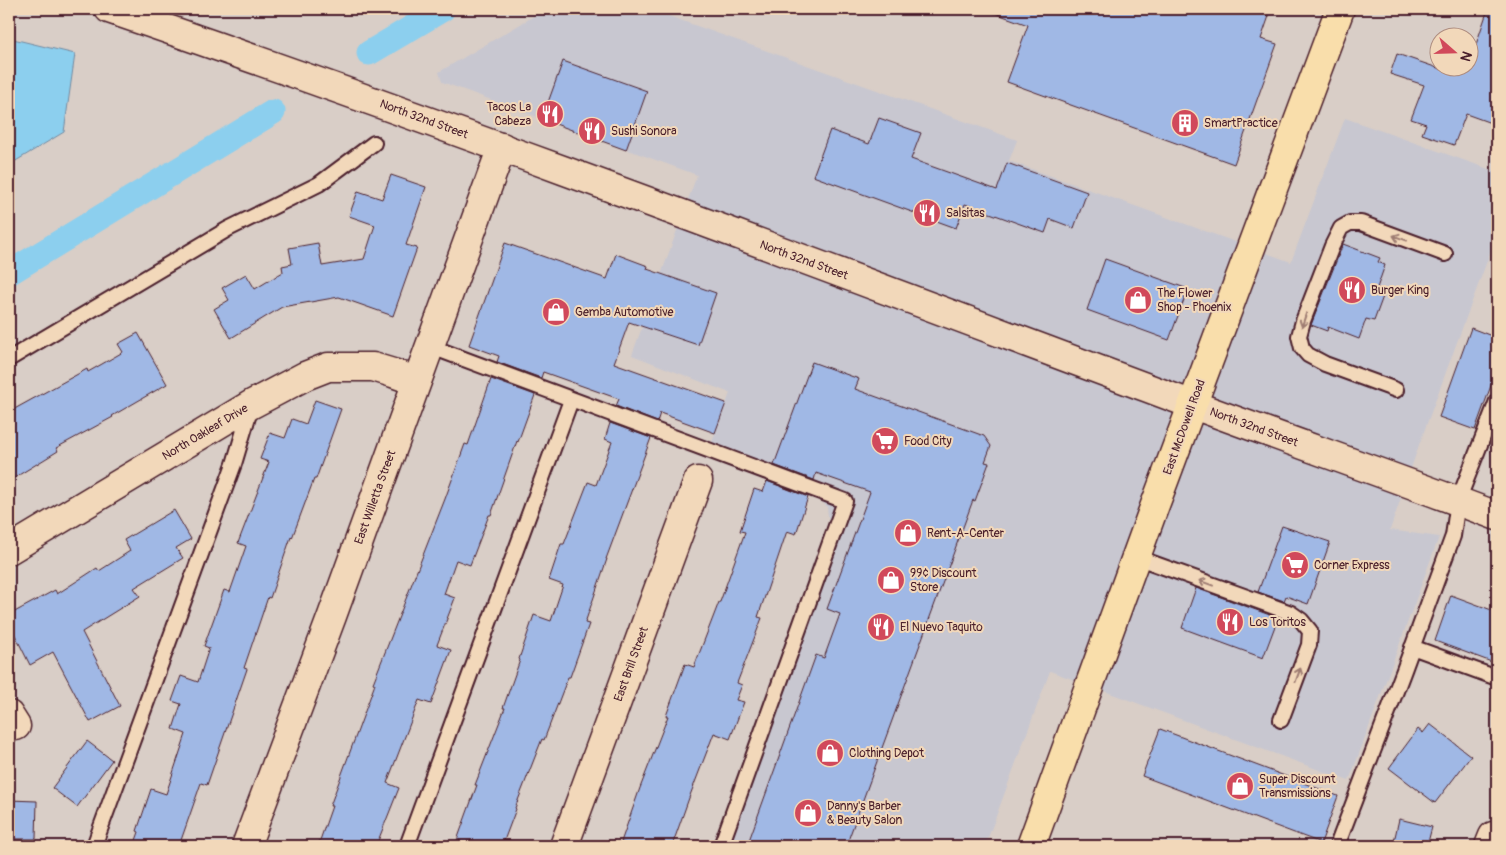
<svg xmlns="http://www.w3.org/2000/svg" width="1506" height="855" font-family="Pangolin,sans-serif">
  <rect width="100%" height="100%" fill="#d9cec7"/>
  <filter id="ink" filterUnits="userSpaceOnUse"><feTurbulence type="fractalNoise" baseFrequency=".02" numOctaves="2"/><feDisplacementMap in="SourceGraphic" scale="10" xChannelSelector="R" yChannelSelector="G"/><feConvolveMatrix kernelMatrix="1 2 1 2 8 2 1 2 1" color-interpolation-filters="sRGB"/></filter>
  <g filter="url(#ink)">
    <path fill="#c8c7d0" d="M 546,9 L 649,9 L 1017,140 L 1009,161 L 1291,262 L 1345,118 L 1497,172 L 1497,234 L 1419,445 L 1390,530 L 1439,537 L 1349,781 L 1050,671 L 985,846 L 712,846 L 829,525 L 827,507 L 817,496 L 708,453 L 730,393 L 632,355 L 697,175 L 442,82 L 439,72 Z"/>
    <path fill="#8ccfee" stroke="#7289a0" d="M 9,38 L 75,54 L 64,132 L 9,165 Z"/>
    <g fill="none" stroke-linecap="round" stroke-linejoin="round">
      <path stroke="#8ccfee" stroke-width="25" d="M 369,53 L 443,9
        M 9,273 L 273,112"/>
    </g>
    <path fill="#a0b8e5" stroke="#4a1f2b" d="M 989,9 L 1249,9 L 1269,16 L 1261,39 L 1277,44 L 1234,164 L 1007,82 L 1028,25 L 989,11 Z
      M 1488,9 L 1497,9 L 1497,105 L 1491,123 L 1466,114 L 1454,145 L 1422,134 L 1426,124 L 1411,119 L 1424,85 L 1390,74 L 1397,54 L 1461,76 L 1464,68 L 1468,68 Z
      M 563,61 L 647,91 L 626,150 L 542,119 Z
      M 879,118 L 921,133 L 911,159 L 997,190 L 1007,163 L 1087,192 L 1074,228 L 1050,219 L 1045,233 L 965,204 L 956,228 L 813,176 L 830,130 L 869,144 Z
      M 391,175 L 426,187 L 406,245 L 417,248 L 393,316 L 339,297 L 282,307 L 231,338 L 214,309 L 229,300 L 222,288 L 246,274 L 255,289 L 283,272 L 282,266 L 292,264 L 289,248 L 318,243 L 322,266 L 364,259 L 375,225 L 349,216 L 358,191 L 382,199 Z
      M 505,243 L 607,279 L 616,254 L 648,266 L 647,269 L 716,293 L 698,345 L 629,322 L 614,363 L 726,403 L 715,433 L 660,413 L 657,422 L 616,406 L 619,399 L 543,372 L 541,378 L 497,362 L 499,356 L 469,345 Z
      M 1343,244 L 1380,258 L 1378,262 L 1385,265 L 1377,288 L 1385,291 L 1374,321 L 1366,319 L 1359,339 L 1328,327 L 1327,331 L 1311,325 Z
      M 1105,259 L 1188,289 L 1169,340 L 1087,310 Z
      M 1471,328 L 1497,338 L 1497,369 L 1475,430 L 1439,417 Z
      M 138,333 L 167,384 L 112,416 L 113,417 L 56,448 L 58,451 L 9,481 L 9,412 L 87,369 L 88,372 L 123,352 L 118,344 Z
      M 812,362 L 859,379 L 855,389 L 984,436 L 991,446 L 985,462 L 989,463 L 975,501 L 973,500 L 846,846 L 747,846 L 816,655 L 824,658 L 840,614 L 827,609 L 870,492 L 816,473 L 814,480 L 774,465 Z
      M 491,379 L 535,395 L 518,442 L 517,441 L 491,515 L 489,515 L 470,565 L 456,560 L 444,594 L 455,598 L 437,645 L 451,650 L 431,704 L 419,700 L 387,783 L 399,788 L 376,846 L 318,846 L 332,806 L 330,806 L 375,684 L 373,683 L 445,499 L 465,444 L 468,445 Z
      M 315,400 L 341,409 L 316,479 L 314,479 L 292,538 L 291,537 L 270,598 L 268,597 L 244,668 L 247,669 L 207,785 L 201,783 L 179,846 L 134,846 L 139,832 L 137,831 L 151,789 L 166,794 L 186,734 L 173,729 L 181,704 L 172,701 L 181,676 L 198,682 L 209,648 L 204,646 L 224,590 L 230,592 L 246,546 L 238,543 L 269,462 L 260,459 L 270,433 L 285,438 L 292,419 L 306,424 Z
      M 610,423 L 651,438 L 606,559 L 607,559 L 585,623 L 589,624 L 570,677 L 568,677 L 544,740 L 542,739 L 515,808 L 516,809 L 502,846 L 455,846 L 477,785 L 475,785 L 505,708 L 503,708 L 520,660 L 519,659 L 534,615 L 551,621 L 563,585 L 549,580 L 561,544 L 564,544 L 588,482 L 596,485 L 612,442 L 605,439 Z
      M 767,481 L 808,497 L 796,534 L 787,531 L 758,617 L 762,618 L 737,683 L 742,685 L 736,700 L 744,702 L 730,739 L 714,733 L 689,798 L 672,846 L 634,846 L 621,842 L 640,788 L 668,716 L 666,716 L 685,664 L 694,667 L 719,602 L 720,602 L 745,532 L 740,531 L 754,489 L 763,492 Z
      M 174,510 L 191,539 L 176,548 L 183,558 L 134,588 L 140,596 L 82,632 L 120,706 L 90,722 L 53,652 L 30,665 L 9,623 L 9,615 L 55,590 L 57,594 L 97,568 L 99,571 L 130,551 L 124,540 Z
      M 1282,526 L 1330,542 L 1308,604 L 1286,596 L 1284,601 L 1258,592 Z
      M 1196,588 L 1278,618 L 1263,658 L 1182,628 Z
      M 1451,595 L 1497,612 L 1497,664 L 1435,641 Z
      M 1430,724 L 1471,756 L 1435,803 L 1389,768 L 1418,729 L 1423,733 Z
      M 1160,729 L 1338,796 L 1321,843 L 1142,776 Z
      M 87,741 L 112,760 L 77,807 L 52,788 Z
      M 9,800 L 37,801 L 36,839 L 9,839 Z
      M 1399,819 L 1432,827 L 1427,846 L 1393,846 Z"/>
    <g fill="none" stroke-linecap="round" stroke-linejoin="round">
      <g stroke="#4a1f2b" stroke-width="18">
        <path id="lane" d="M 429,346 L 845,501 L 721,846
          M 9,359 L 228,229 L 319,184 L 374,143
          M 1396,390 L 1325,364 L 1308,355 L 1302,348 L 1299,336 L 1303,321 L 1332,246 L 1341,228 L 1350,223 L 1361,223 L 1445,254
          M 1136,557 L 1291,613 L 1301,620 L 1310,631 L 1309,645 L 1281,720
          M 1412,647 L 1497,678
          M 94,846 L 234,464 L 251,407
          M 407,846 L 571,400
          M 1337,846 L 1404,670 L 1453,536 L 1458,501 L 1497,401"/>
      </g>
      <g stroke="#4a1f2b" stroke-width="31">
        <path id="street" d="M 9,550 L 252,404 L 305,376 L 328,367 L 373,367 L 393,373 L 416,381
          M 9,715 L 16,726
          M 246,846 L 332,616 L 502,147
          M 564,846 L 698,481
          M 1489,846 L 1493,836 L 1497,838"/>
      </g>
      <g stroke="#4a1f2b" stroke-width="31">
        <path id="secondary" d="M 109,9 C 458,128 803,259 1148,388 C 1264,432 1381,472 1497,516"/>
      </g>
      <g stroke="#4a1f2b" stroke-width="31">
        <path id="primary" d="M 1031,846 L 1152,513 L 1340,9"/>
      </g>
      <use href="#lane" stroke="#f2d8ba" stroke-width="14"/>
      <use href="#street" stroke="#f2d8ba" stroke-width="28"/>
      <use href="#secondary" stroke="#f2d8ba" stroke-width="28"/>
      <use href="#primary" stroke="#f9deab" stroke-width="28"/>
    </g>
    <defs><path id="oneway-shaft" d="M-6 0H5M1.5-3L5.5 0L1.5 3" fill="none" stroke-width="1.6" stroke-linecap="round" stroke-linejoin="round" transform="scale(1.25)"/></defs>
    <g stroke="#9e7c72">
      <use href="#oneway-shaft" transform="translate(1400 238) rotate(-160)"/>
      <use href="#oneway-shaft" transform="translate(1304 320) rotate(108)"/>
      <use href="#oneway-shaft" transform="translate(1206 583) rotate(-160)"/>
      <use href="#oneway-shaft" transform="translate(1298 675) rotate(-70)"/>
    </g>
  </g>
  <defs>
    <g id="restaurant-disc" transform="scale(1.4375)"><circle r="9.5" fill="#d1495b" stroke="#f2d8ba"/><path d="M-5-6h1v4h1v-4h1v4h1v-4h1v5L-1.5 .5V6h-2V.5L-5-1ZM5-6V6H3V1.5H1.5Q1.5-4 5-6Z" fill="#fff"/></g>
    <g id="building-disc" transform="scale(1.4375)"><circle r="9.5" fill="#d1495b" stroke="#f2d8ba"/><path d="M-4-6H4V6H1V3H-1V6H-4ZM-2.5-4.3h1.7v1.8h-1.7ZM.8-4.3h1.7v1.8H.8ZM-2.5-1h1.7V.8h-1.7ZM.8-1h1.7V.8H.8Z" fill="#fff"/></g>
    <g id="shop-disc" transform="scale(1.4375)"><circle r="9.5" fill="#d1495b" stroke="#f2d8ba"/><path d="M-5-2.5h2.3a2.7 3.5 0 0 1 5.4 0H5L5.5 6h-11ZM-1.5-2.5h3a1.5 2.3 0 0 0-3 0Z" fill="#fff"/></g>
    <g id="supermarket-disc" transform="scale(1.4375)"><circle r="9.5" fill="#d1495b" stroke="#f2d8ba"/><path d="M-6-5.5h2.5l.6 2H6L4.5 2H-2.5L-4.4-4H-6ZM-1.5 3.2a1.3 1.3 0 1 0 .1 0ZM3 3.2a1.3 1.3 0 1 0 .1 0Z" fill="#fff"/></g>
  </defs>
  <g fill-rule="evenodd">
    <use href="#restaurant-disc" x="550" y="114"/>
    <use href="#building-disc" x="1185" y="123"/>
    <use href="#restaurant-disc" x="592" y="131"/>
    <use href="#restaurant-disc" x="927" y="213"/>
    <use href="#restaurant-disc" x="1352" y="290"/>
    <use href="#shop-disc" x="1138" y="300"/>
    <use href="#shop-disc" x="556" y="312"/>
    <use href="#supermarket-disc" x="885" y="441"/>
    <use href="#shop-disc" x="908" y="533"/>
    <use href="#supermarket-disc" x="1295" y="565"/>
    <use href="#shop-disc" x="891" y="580"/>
    <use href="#restaurant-disc" x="1230" y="622"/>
    <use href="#restaurant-disc" x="881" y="627"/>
    <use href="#shop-disc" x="830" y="753"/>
    <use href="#shop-disc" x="1240" y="786"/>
    <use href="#shop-disc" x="808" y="813"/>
  </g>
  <g text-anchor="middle" stroke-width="4" stroke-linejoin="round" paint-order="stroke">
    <g font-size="12" fill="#4a1f2b" stroke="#f2d8ba" text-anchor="start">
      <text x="531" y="111" text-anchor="end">Tacos La<tspan x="531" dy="14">Cabeza</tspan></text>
      <text x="1204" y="127">SmartPractice</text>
      <text x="611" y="135">Sushi Sonora</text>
      <text x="946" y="217">Salsitas</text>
      <text x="1371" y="294">Burger King</text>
      <text x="1157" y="297">The Flower<tspan x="1157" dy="14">Shop - Phoenix</tspan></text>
      <text x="575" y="316">Gemba Automotive</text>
      <text x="904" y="445">Food City</text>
      <text x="927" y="537">Rent-A-Center</text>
      <text x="1314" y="569">Corner Express</text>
      <text x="910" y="577">99¢ Discount<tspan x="910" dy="14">Store</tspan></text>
      <text x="1249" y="626">Los Toritos</text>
      <text x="900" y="631">El Nuevo Taquito</text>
      <text x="849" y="757">Clothing Depot</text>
      <text x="1259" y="783">Super Discount<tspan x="1259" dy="14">Transmissions</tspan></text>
      <text x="827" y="810">Danny's Barber<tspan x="827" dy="14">&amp; Beauty Salon</tspan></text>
    </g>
    <g font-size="12" fill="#4a1f2b" stroke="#f2d8ba">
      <text transform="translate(424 119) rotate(20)" y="4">North 32nd Street</text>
      <text transform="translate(804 260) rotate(20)" y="4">North 32nd Street</text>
      <text transform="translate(1184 427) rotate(-70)" y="4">East McDowell Road</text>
      <text transform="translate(1254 427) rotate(20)" y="4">North 32nd Street</text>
      <text transform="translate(205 432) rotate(-31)" y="4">North Oakleaf Drive</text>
      <text transform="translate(375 497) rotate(-70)" y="4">East Willetta Street</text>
      <text transform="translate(631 664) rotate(-70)" y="4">East Brill Street</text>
    </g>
  </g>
  <rect width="1506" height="855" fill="none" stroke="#f2d8ba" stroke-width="30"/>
  <rect x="15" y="15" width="1476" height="825" fill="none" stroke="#4a1f2b" stroke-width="2" filter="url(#ink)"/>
  <g transform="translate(1454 52) rotate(110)"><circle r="24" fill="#f2d8ba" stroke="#af8e81"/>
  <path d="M0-4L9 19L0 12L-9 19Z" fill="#d1495b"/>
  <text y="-8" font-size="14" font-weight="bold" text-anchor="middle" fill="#4a1f2b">N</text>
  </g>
</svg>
